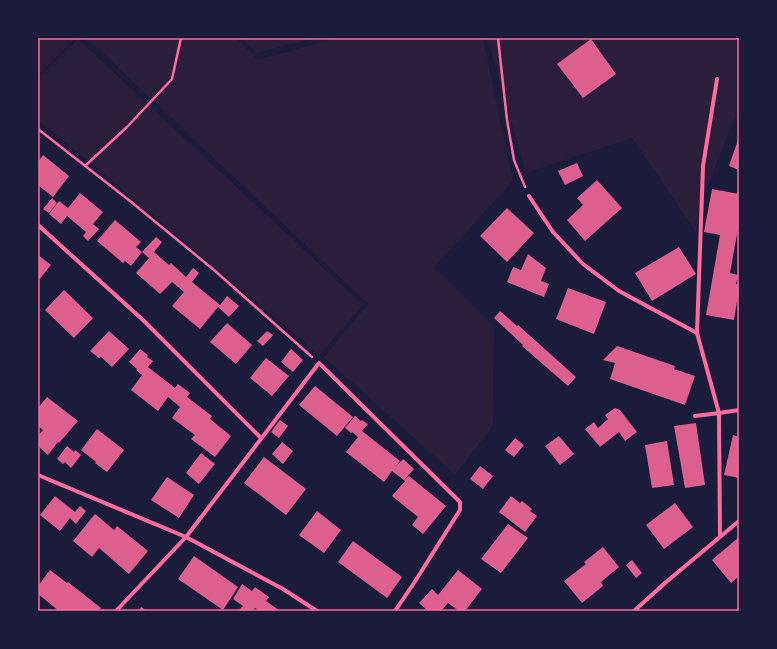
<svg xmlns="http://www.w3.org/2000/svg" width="777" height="649" font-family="Cabin,sans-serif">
  <rect width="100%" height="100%" fill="#1b1b3a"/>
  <path fill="#2a1e3b" d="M 38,38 L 75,38 L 38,75 Z
    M 87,38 L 236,38 L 258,60 L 337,38 L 483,38 L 513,181 L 434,267 L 494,327 L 493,426 L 455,475 L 324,357 L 368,304 Z
    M 242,38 L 315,38 L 256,53 Z
    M 487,38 L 739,38 L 739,110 L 733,122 L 708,185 L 696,232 L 632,138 L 526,173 Z
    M 78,39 L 363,305 L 319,355 L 92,164 L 38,120 L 38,79 Z"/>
  <path fill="#dd5f8e" d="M 591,39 L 616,74 L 583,98 L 557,64 Z
    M 739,137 L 739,170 L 729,166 Z
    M 43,155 L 69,176 L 53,197 L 38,185 L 38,162 Z
    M 577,163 L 583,176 L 565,185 L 558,171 Z
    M 597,180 L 622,208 L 585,241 L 567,220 L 583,205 L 577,198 Z
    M 712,189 L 739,194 L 739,223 L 730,273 L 738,275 L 736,284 L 739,285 L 739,289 L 734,320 L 706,315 L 720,235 L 704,232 Z
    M 80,193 L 103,212 L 93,224 L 99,229 L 88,241 L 83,236 L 86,232 L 67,216 L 61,224 L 49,214 L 59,201 L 68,208 Z
    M 52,198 L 57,203 L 49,213 L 43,209 Z
    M 507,208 L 534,233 L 507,262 L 480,236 Z
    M 115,220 L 141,242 L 136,247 L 142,252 L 131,266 L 125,261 L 123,263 L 97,241 Z
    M 156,237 L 162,242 L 154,252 L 169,265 L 171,263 L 186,277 L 193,268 L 199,273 L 192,282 L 220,305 L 227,296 L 239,306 L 229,317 L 218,307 L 200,329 L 172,306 L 184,292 L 172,282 L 160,294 L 136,273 L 149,258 L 142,252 Z
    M 679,247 L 696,274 L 652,301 L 635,273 Z
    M 528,254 L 546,268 L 541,281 L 549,284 L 544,297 L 507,282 L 513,267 L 521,270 Z
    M 38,255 L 51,265 L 38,281 Z
    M 568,288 L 606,302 L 594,334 L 556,319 Z
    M 64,290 L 93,318 L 74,338 L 45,310 Z
    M 500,311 L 517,326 L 518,325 L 576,377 L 568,386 L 522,346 L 523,345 L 494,318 Z
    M 227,323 L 252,345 L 236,364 L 210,342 Z
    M 109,331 L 129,349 L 112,367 L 101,357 L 99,358 L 90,351 Z
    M 267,331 L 273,335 L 263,346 L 257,341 Z
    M 617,346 L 675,366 L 674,369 L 695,376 L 685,405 L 610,379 L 615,363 L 603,360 Z
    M 140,349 L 148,355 L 147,357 L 153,361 L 148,367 L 175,388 L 178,384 L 190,393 L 187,397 L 212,416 L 210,419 L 231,436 L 215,457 L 191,439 L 195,435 L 172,418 L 180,407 L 168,397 L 158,411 L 131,390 L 142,375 L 136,370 L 137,369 L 129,362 Z
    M 291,349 L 303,360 L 293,372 L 281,362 Z
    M 266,358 L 289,376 L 272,396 L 250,378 Z
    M 315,386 L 353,417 L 337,436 L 299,405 Z
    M 47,397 L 78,421 L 59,443 L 58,442 L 48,455 L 38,446 L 38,436 L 43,430 L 38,426 L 38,408 Z
    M 615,408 L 620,410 L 637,432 L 625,441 L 619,432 L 600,447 L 585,429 L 594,422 L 598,428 L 608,419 L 605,415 Z
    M 355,416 L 361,421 L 362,420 L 368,424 L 362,431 L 400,461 L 396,466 L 403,459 L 414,469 L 405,479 L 409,476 L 446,506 L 423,534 L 412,525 L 418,517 L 392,496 L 405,481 L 392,471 L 384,482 L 346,452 L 358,437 L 352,432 L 351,433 L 345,428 Z
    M 280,420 L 288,426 L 279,438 L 271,432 Z
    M 696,423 L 705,485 L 685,488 L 674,426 Z
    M 97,429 L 124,450 L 107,472 L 95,463 L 96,462 L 81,450 Z
    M 733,435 L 739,437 L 739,478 L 724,475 Z
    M 559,436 L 574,454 L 560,465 L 545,446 Z
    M 515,438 L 524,445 L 514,457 L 505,450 Z
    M 667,441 L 674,485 L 652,488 L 645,445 Z
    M 282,442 L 293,451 L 283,464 L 272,454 Z
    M 67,446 L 74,452 L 75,450 L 81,455 L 71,468 L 65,462 L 63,464 L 57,459 Z
    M 201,453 L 215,464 L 199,484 L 186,473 Z
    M 264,457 L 306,489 L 286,515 L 244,483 Z
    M 480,466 L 493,476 L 483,489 L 470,479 Z
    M 167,477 L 194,495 L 179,518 L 151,500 Z
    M 55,496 L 75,512 L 80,506 L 86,511 L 76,524 L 70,518 L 60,531 L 40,515 Z
    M 511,496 L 520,503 L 522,501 L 532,509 L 530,511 L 537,516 L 525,532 L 499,512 Z
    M 675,503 L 693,527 L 664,549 L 646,525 Z
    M 317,511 L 341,530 L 324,553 L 299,535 Z
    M 95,514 L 114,530 L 117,526 L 148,551 L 129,574 L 99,548 L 92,557 L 73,541 Z
    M 508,524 L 528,538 L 501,573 L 481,559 Z
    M 739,537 L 739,576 L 731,583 L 712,560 Z
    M 353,541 L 402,577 L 387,598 L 338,562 Z
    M 603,547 L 619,567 L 601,582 L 603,586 L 582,603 L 564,581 L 586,564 L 584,562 Z
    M 194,556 L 238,587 L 223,610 L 178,579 Z
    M 632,560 L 642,573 L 636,578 L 626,565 Z
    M 50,570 L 67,583 L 68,582 L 101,608 L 98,611 L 59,611 L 38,594 L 38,586 Z
    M 458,570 L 482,589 L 465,611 L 459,611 L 448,603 L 441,611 L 428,611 L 419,603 L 432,589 L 438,595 Z
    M 242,584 L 252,591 L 255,587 L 269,597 L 266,601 L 280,611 L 259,611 L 255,608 L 252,611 L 241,611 L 239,610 L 243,606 L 233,599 Z
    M 141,607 L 147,611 L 139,611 Z"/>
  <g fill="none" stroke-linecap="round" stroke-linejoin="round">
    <path stroke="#ff6b9d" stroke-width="2.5" d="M 498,38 L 507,120 L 514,160 L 525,187
      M 38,129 L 130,201 L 214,270 L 312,357
      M 85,166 L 127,127 L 172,79 L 181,38"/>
    <path stroke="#ff6b9d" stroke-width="4" d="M 717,79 L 703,166 L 697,333 L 719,413 L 720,537
      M 529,196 L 553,232 L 583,264 L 619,291 L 697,333
      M 38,225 L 143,320 L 261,438
      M 695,416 L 719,413 L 739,410
      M 38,475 L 186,537 L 283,589 L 317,611
      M 116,611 L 186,537 L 319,363 L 460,502 L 460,510 L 414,583 L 395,611
      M 634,611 L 665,583 L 739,521"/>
  </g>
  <rect width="777" height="649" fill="none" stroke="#1b1b3a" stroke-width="78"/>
  <rect x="39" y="39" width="699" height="571" fill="none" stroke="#ff6b9d" stroke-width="1.5"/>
</svg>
